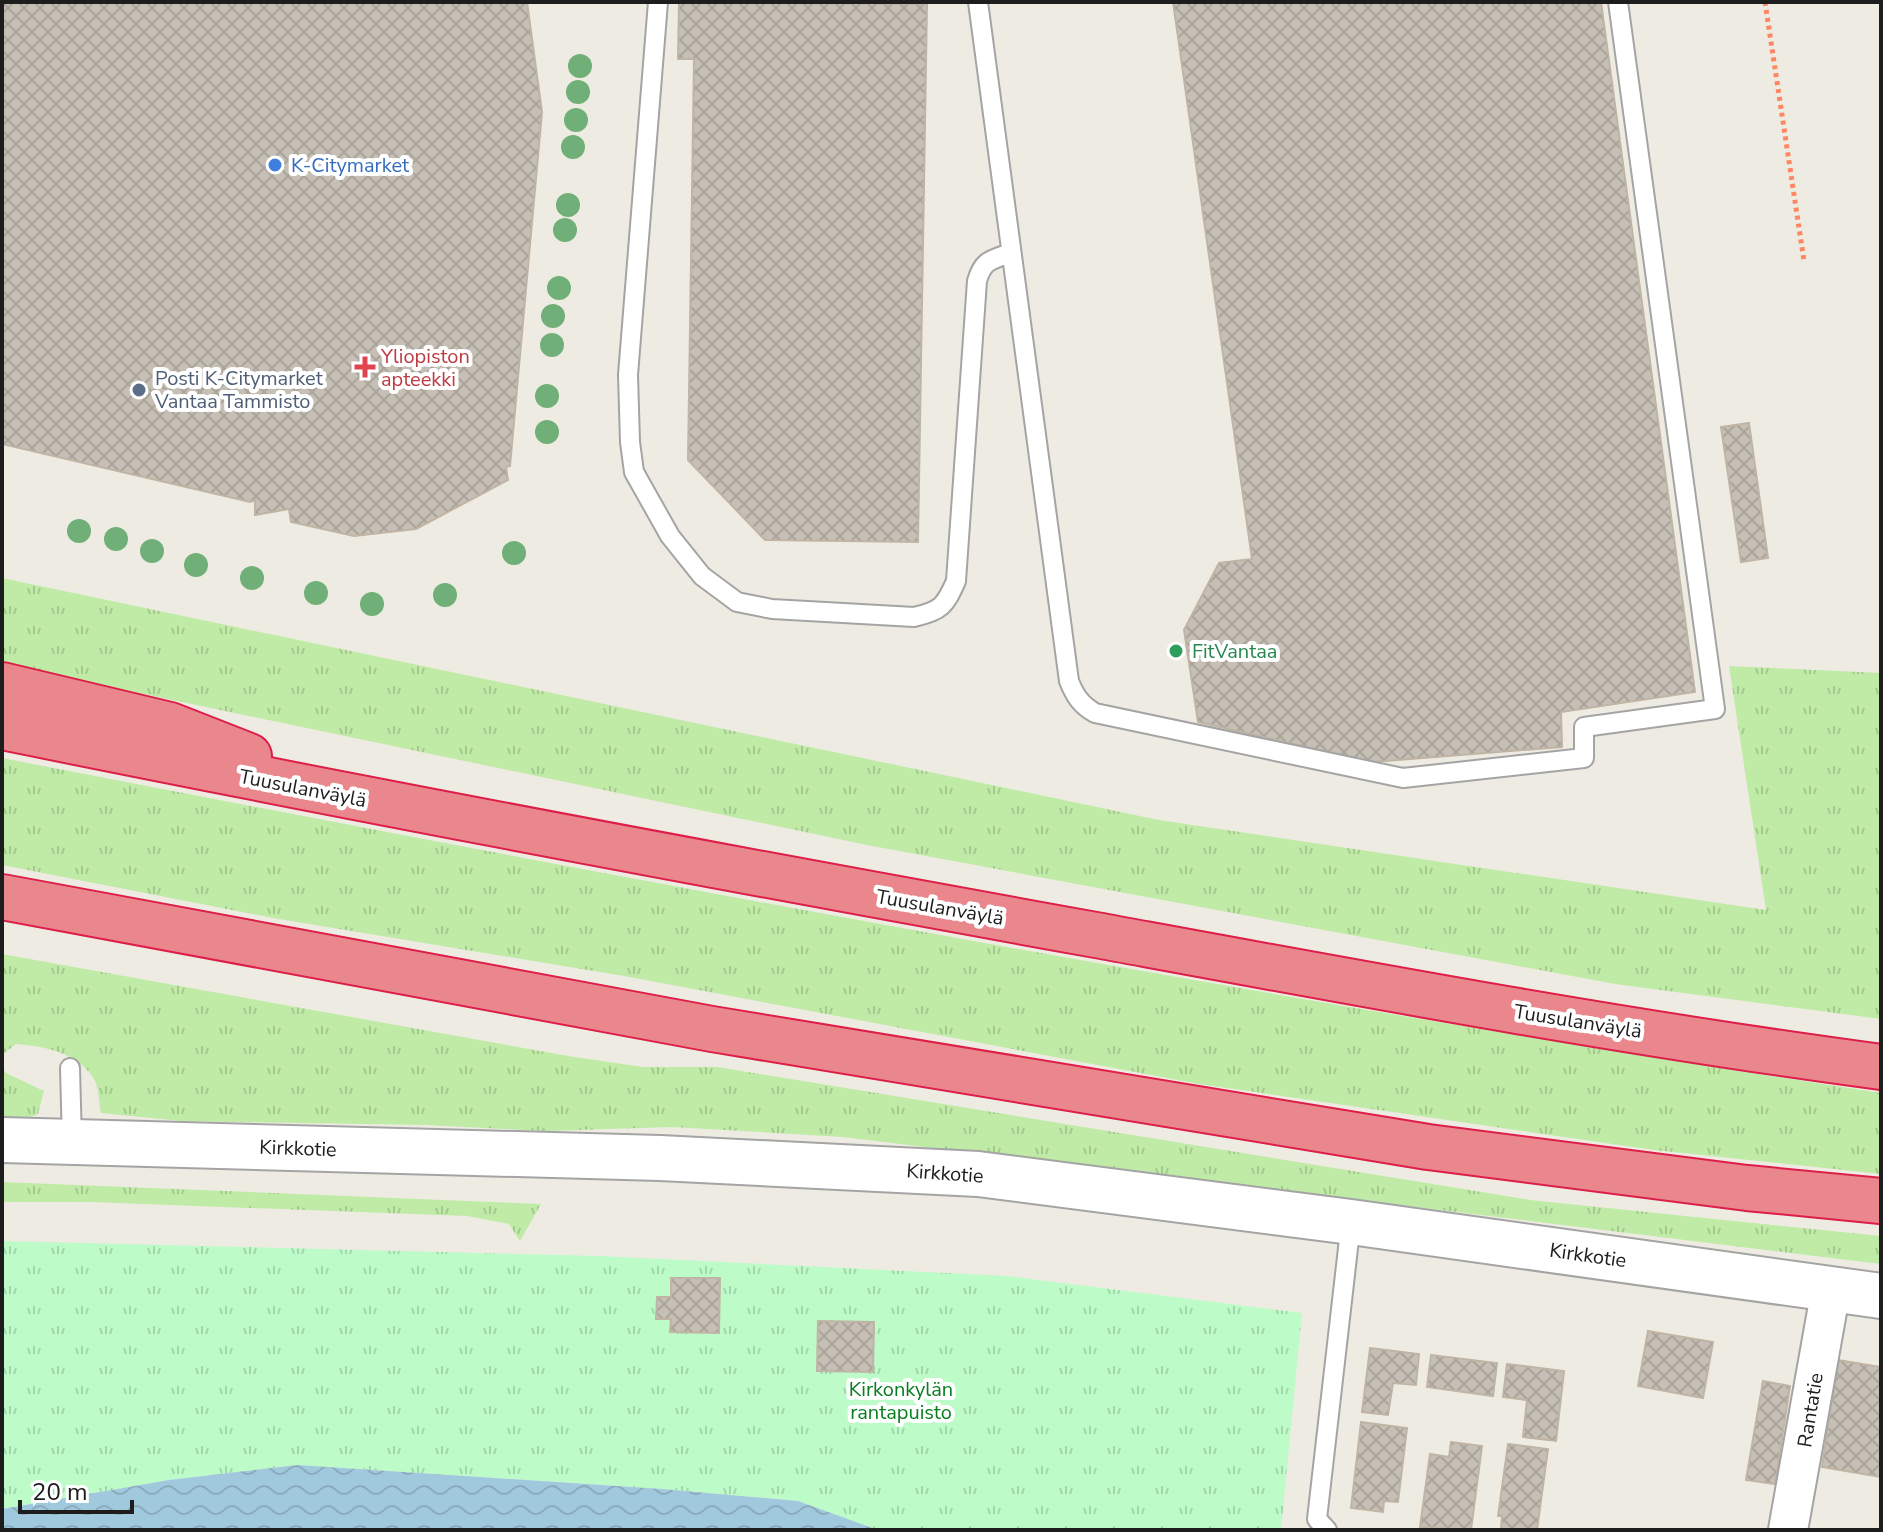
<svg xmlns="http://www.w3.org/2000/svg" width="1883" height="1532" font-family="'Nunito Sans',sans-serif">
  <defs>
    <pattern id="grass-tufts" width="24" height="20" patternUnits="userSpaceOnUse" patternTransform="scale(2)"><rect width="24" height="20" fill="#bfeba6"/><path d="M3 7l-1-3M5 7V3M7 7l1-3M15 17l-1-3M17 17v-4M19 17l1-3" fill="none" stroke="#a4c98e"/></pattern>
    <pattern id="park-tufts" width="24" height="20" patternUnits="userSpaceOnUse" patternTransform="scale(2)"><rect width="24" height="20" fill="#bdfbc9"/><path d="M3 7l-1-3M5 7V3M7 7l1-3M15 17l-1-3M17 17v-4M19 17l1-3" fill="none" stroke="#a2d7ac"/></pattern>
    <pattern id="water-waves" width="16" height="10" patternUnits="userSpaceOnUse" patternTransform="scale(2)"><rect width="16" height="10" fill="#a1c9de"/><path d="M0 5q4-4 8 0t8 0" fill="none" stroke="#8aacbe"/></pattern>
    <pattern id="building-cross-hatch" width="8" height="8" patternUnits="userSpaceOnUse" patternTransform="scale(2)"><rect width="8" height="8" fill="#c6bfb5"/><path d="M0 0l8 8M0 8l8-8" fill="none" stroke="#aaa49b"/></pattern>
  </defs>
  <rect width="100%" height="100%" fill="#eeece2"/>
  <path fill="url(#grass-tufts)" d="M 2,578 L 1159,820 L 1766,910 L 1729,666 L 1881,673 L 1881,1019 L 1615,984 L 867,845 L 91,683 L 2,662 Z
    M 2,758 C 627,879 1252,997 1881,1093 L 1881,1174 L 1654,1150 L 1199,1084 L 624,976 L 273,918 L 2,865 Z
    M 2,954 L 568,1056 L 643,1067 L 717,1067 L 1530,1200 L 1881,1236 L 1881,1264 L 843,1137 L 673,1127 L 546,1131 L 426,1125 L 181,1121 L 101,1113 C 99,1104 99,1090 95,1081 C 80,1053 44,1046 16,1044 L 2,1055 Z
    M 2,1067 L 6,1073 L 44,1091 L 38,1114 L 23,1120 L 2,1120 Z
    M 2,1182 L 541,1204 L 520,1241 L 509,1224 L 467,1216 L 91,1202 L 2,1202 Z"/>
  <path fill="url(#park-tufts)" d="M 2,1241 L 601,1256 L 1007,1276 L 1302,1313 L 1281,1530 L 878,1530 L 798,1501 L 662,1489 L 297,1465 L 169,1480 L 2,1509 Z"/>
  <path fill="url(#water-waves)" d="M 297,1465 L 662,1489 L 798,1501 L 878,1530 L 2,1530 L 2,1509 L 169,1480 Z"/>
  <path fill="url(#building-cross-hatch)" stroke="#c0b4a4" stroke-width="2" d="M 2,2 L 527,2 L 542,112 L 510,466 L 506,467 L 508,480 L 416,529 L 354,536 L 291,522 L 289,509 L 255,515 L 255,500 L 250,502 L 2,444 Z
    M 679,2 L 927,4 L 918,542 L 765,540 L 688,460 L 694,59 L 678,59 Z
    M 1173,2 L 1601,2 L 1695,692 L 1561,712 L 1562,747 L 1373,762 L 1198,722 L 1184,630 L 1219,563 L 1252,559 Z
    M 1749,423 L 1768,558 L 1741,562 L 1721,427 Z
    M 671,1278 L 720,1278 L 719,1333 L 670,1332 L 671,1319 L 656,1319 L 657,1297 L 671,1297 Z
    M 818,1321 L 874,1322 L 873,1372 L 817,1371 Z
    M 1648,1331 L 1713,1342 L 1703,1398 L 1638,1386 Z
    M 1370,1348 L 1419,1354 L 1416,1385 L 1393,1383 L 1388,1415 L 1362,1412 Z
    M 1431,1355 L 1497,1363 L 1493,1396 L 1427,1387 Z
    M 1838,1360 L 1881,1367 L 1881,1477 L 1822,1467 Z
    M 1507,1364 L 1564,1371 L 1556,1441 L 1523,1437 L 1527,1400 L 1503,1397 Z
    M 1763,1381 L 1790,1386 L 1775,1484 L 1746,1480 Z
    M 1361,1422 L 1407,1428 L 1398,1502 L 1384,1501 L 1383,1512 L 1351,1508 Z
    M 1451,1442 L 1482,1446 L 1471,1530 L 1420,1527 L 1430,1454 L 1449,1457 Z
    M 1508,1444 L 1548,1449 L 1537,1530 L 1501,1529 L 1502,1516 L 1498,1516 Z"/>
  <g fill="none" stroke-linecap="round" stroke-linejoin="round">
    <g stroke="#a4a4a4" stroke-width="22">
      <path id="service" d="M 658,2 L 628,375 L 630,442 L 634,472 L 670,536 L 702,576 L 737,602 L 772,609 L 914,617 C 941,611 945,606 956,581 L 977,281 C 983,260 991,260 1011,253
        M 978,2 L 1069,681 C 1075,696 1081,705 1095,713 L 1403,778 L 1584,758 L 1584,727 L 1715,709 L 1618,2
        M 70,1068 L 72,1142
        M 1327,1530 L 1317,1519 L 1351,1222"/>
    </g>
    <g stroke="#a4a4a4" stroke-width="42">
      <path id="minor" d="M 1788,1530 L 1831,1289"/>
    </g>
    <g stroke="#a4a4a4" stroke-width="48">
      <path id="tertiary" d="M 2,1140 L 660,1158 L 978,1174 L 1351,1222 L 1881,1296"/>
    </g>
    <g stroke="#dd1e49" stroke-width="48">
      <path id="motorway" d="M 2,685 L 170,725 L 249,756
        M 2,727 C 366,801 730,869 1096,935 C 1357,983 1618,1032 1881,1067
        M 2,897 L 712,1029 L 1428,1147 L 1747,1188 L 1881,1201"/>
    </g>
    <path stroke="#fe8663" stroke-width="5" stroke-dasharray="4 4" stroke-linecap="butt" d="M 1765,2 L 1804,261"/>
    <use href="#service" stroke="#fff" stroke-width="18"/>
    <use href="#minor" stroke="#fff" stroke-width="38"/>
    <use href="#tertiary" stroke="#fff" stroke-width="44"/>
    <use href="#motorway" stroke="#e9878d" stroke-width="44"/>
  </g>
  <g fill="#70af77">
    <circle cx="580" cy="66" r="12"/>
    <circle cx="578" cy="92" r="12"/>
    <circle cx="576" cy="120" r="12"/>
    <circle cx="573" cy="147" r="12"/>
    <circle cx="568" cy="205" r="12"/>
    <circle cx="565" cy="230" r="12"/>
    <circle cx="559" cy="288" r="12"/>
    <circle cx="553" cy="316" r="12"/>
    <circle cx="552" cy="345" r="12"/>
    <circle cx="547" cy="396" r="12"/>
    <circle cx="547" cy="432" r="12"/>
    <circle cx="79" cy="531" r="12"/>
    <circle cx="116" cy="539" r="12"/>
    <circle cx="152" cy="551" r="12"/>
    <circle cx="514" cy="553" r="12"/>
    <circle cx="196" cy="565" r="12"/>
    <circle cx="252" cy="578" r="12"/>
    <circle cx="316" cy="593" r="12"/>
    <circle cx="445" cy="595" r="12"/>
    <circle cx="372" cy="604" r="12"/>
  </g>
  <circle fill="#3f7fe0" stroke="#fff" stroke-width="3" cx="275" cy="165" r="8"/>
  <path fill="#e0444e" stroke="#fff" stroke-width="3" d="M361 355h8v8h8v8h-8v8h-8v-8h-8v-8h8z"/>
  <circle fill="#5c6f8a" stroke="#fff" stroke-width="3" cx="139" cy="390" r="8"/>
  <circle fill="#2e9e5b" stroke="#fff" stroke-width="3" cx="1176" cy="651" r="8"/>
  <g text-anchor="middle" stroke-width="8" stroke-linejoin="round" paint-order="stroke">
    <g font-size="20" fill="#366cbe" stroke="#fff" text-anchor="start">
      <text x="291" y="172">K-Citymarket</text>
    </g>
    <g font-size="20" fill="#be3a42" stroke="#fff" text-anchor="start">
      <text x="381" y="363">Yliopiston<tspan x="381" dy="23">apteekki</tspan></text>
    </g>
    <g font-size="20" fill="#4e5e75" stroke="#fff" text-anchor="start">
      <text x="155" y="385">Posti K-Citymarket<tspan x="155" dy="23">Vantaa Tammisto</tspan></text>
    </g>
    <g font-size="20" fill="#27864d" stroke="#fff" text-anchor="start">
      <text x="1192" y="658">FitVantaa</text>
    </g>
    <g font-size="20" fill="#1d1d1d" stroke="#fff">
      <text transform="translate(303 788) rotate(11)" y="7">Tuusulanväylä</text>
      <text transform="translate(940 907) rotate(10)" y="7">Tuusulanväylä</text>
      <text transform="translate(1578 1021) rotate(9)" y="7">Tuusulanväylä</text>
      <text transform="translate(298 1148) rotate(2)" y="7">Kirkkotie</text>
      <text transform="translate(945 1173) rotate(4)" y="7">Kirkkotie</text>
      <text transform="translate(1588 1255) rotate(8)" y="7">Kirkkotie</text>
      <text transform="translate(1810 1410) rotate(-81)" y="7">Rantatie</text>
    </g>
    <g font-size="20" fill="#087d20" stroke="#fff">
      <text x="901" y="1396">Kirkonkylän<tspan x="901" dy="23">rantapuisto</tspan></text>
    </g>
  </g>
  <rect width="1883" height="1532" fill="none" stroke="#1d1d1d" stroke-width="8"/>
  <path d="M20 1500v12h112v-12" fill="none" stroke="#1d1d1d" stroke-width="4"/>
  <text x="32" y="1500" font-size="24" fill="#1d1d1d" stroke="#ffffff" stroke-width="6" paint-order="stroke">20 m</text>
</svg>
